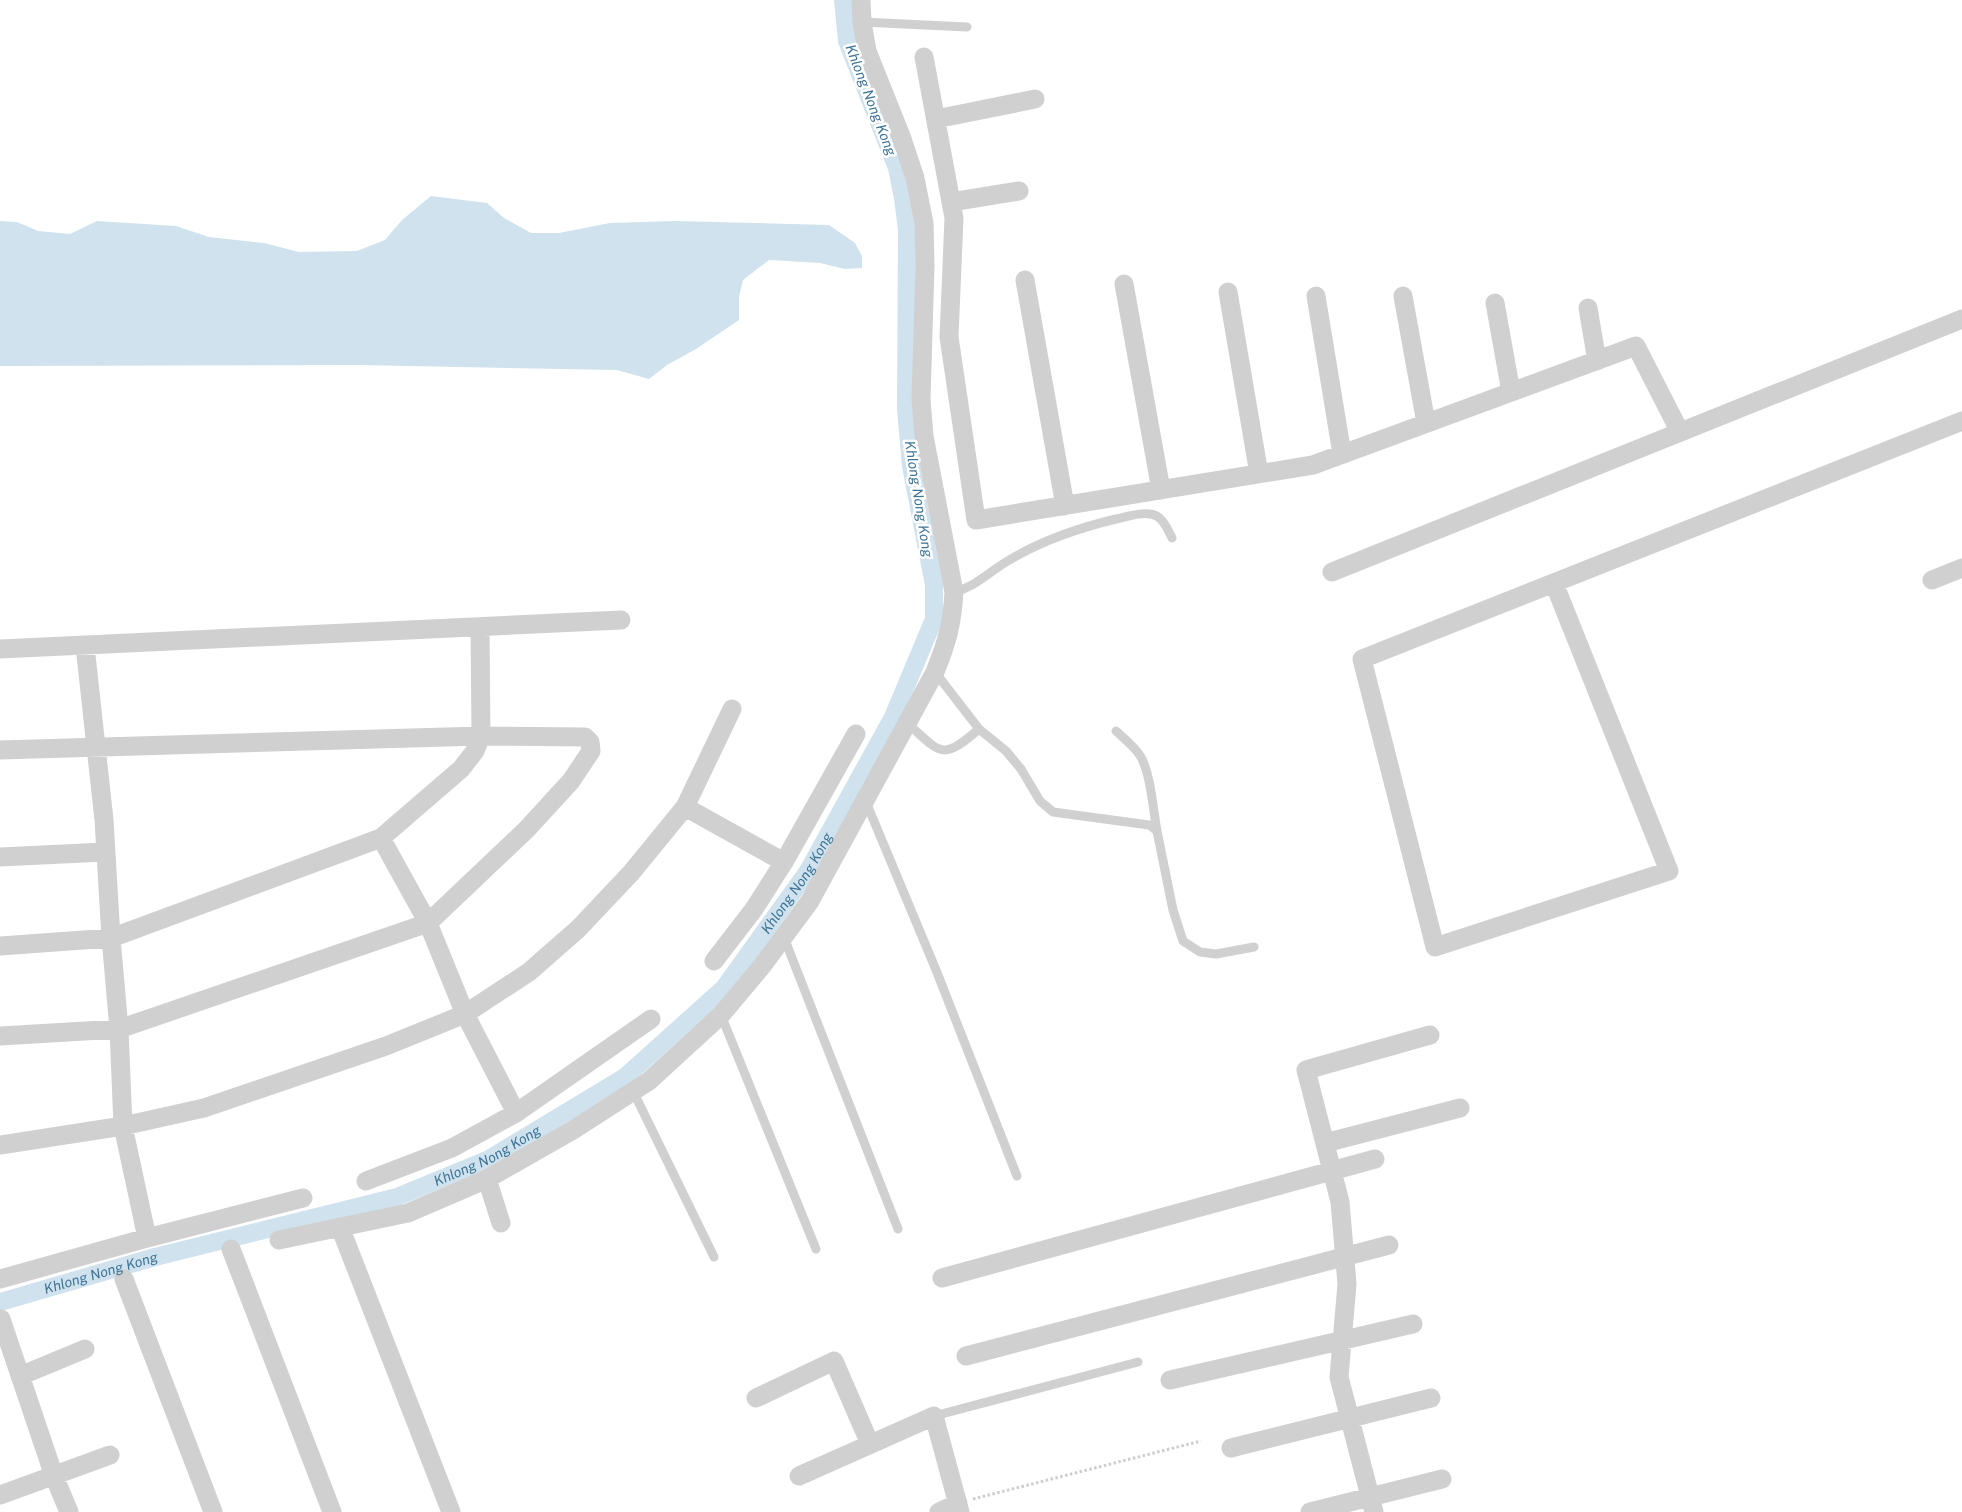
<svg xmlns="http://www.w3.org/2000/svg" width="1962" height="1512" font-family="'Public Sans',sans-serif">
  <rect width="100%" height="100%" fill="#fff"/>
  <path fill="#cfe2ee" d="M 431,196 L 487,203 L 504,218 L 531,233 L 559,233 L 610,223 L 674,221 L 829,225 L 855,243 L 862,256 L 862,268 L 845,269 L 820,263 L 769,260 L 743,280 L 739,297 L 739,320 L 696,349 L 667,365 L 649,379 L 617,370 L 359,365 L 0,366 L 0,221 L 17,222 L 38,231 L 70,234 L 97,221 L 176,226 L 209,237 L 264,243 L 299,252 L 357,251 L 385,240 L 402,220 Z"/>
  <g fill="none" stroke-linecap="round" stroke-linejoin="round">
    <path stroke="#cfe2ee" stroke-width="18" id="s1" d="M 0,1302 L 155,1257 L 397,1197 L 489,1159 L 625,1077 L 724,988 L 808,871 L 893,717 L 934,619 L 934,585 L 911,466 L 906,409 L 907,229 L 903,198 L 897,168 L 847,41 L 843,0"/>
    <path stroke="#cdcdcd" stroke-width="3" stroke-dasharray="2.5 2.5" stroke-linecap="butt" d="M 973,1499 L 1201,1441"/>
    <path stroke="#d0d0d0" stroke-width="9" d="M 862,22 L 967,27
      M 954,592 C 975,587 988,573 1006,562 C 1040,541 1078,528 1116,519 C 1126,517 1140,512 1150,514 C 1162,515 1167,528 1172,538
      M 935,672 L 979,729 L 1006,751 L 1021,769 L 1040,801 L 1053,812 L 1149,825 L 1157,831 L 1173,910 L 1183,941 L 1200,952 L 1216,954 L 1254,947
      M 907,723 C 941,753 941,762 979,729
      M 1116,731 C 1125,739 1135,747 1141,757 C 1151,776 1153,809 1157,831
      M 866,802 L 936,970 L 1017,1176
      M 783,935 L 898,1229
      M 721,1015 L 816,1249
      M 633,1091 L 714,1257
      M 934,1416 L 1138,1362"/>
    <path stroke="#d0d0d0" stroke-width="19" d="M 924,57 L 954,218 L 949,337 L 976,520 L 1313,465 L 1636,346 L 1680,432
      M 936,119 L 1035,99
      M 951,202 L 1019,191
      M 1025,280 L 1065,506
      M 1124,284 L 1161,490
      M 1228,292 L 1259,474
      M 1316,296 L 1342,454
      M 1403,296 L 1426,423
      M 1495,303 L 1511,392
      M 1588,308 L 1597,361
      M 1332,572 L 1962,319
      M 1932,580 L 1962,568
      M 1554,583 L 1669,871 L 1435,947 L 1362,659 L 1962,421
      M 85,646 L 104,820 L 111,938 L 119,1029 L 123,1126 L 147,1238
      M 0,649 L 621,620
      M 0,750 L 481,736 L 585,737 L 590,742 L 591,751 L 571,781 L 527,829 L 428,923 L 119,1029 L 0,1036
      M 685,807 L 784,862
      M 381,838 L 428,923 L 465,1014 L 516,1113
      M 0,857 L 105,852
      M 0,946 L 111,938 L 381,838 L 461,769 L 475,751 L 481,736 L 480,627
      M 714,961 L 754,909 L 784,862 L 856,734
      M 1325,1143 L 1460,1108
      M 0,1145 L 123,1126 L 204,1108 L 386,1046 L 465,1014 L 529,972 L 578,929 L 631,873 L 685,807 L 732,709
      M 487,1179 L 501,1223
      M 366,1181 L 452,1148 L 516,1113 L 651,1019
      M 340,1227 L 451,1512
      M 279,1240 L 408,1213 L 487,1179 L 573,1130 L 649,1081 L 721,1015 L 762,966 L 810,901 L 935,672 C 947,642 952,625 954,592 L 924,436 L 921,400 L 925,265 L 924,223 L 915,178 L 901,136 L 867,51 L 862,22 L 861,0
      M 231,1249 L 332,1512
      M 942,1278 L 1375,1159
      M 0,1279 L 147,1238 L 303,1198
      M 124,1279 L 213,1512
      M 1,1319 L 54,1476 L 69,1512
      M 966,1356 L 1389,1245
      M 20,1376 L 85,1349
      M 1170,1380 L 1413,1324
      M 756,1398 L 834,1361 L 870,1444
      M 1231,1448 L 1431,1398
      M 799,1476 L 934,1416 L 960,1512
      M 0,1495 L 110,1455
      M 939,1512 L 958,1503
      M 1310,1512 L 1442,1479
      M 1374,1512 L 1339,1377 L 1347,1284 L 1340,1202 L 1306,1070 L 1430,1035"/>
  </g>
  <g text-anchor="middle" stroke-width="5" stroke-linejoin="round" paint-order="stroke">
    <g font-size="14" font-style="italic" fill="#3f7597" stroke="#fff">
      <text transform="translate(871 100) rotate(69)" y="5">Khlong Nong Kong</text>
      <text transform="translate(919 499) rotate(81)" y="5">Khlong Nong Kong</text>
      <text dy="5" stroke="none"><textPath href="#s1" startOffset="930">Khlong Nong Kong</textPath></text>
      <text dy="5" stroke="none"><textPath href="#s1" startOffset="510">Khlong Nong Kong</textPath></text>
      <text dy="5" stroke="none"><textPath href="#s1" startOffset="105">Khlong Nong Kong</textPath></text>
    </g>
  </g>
</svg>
